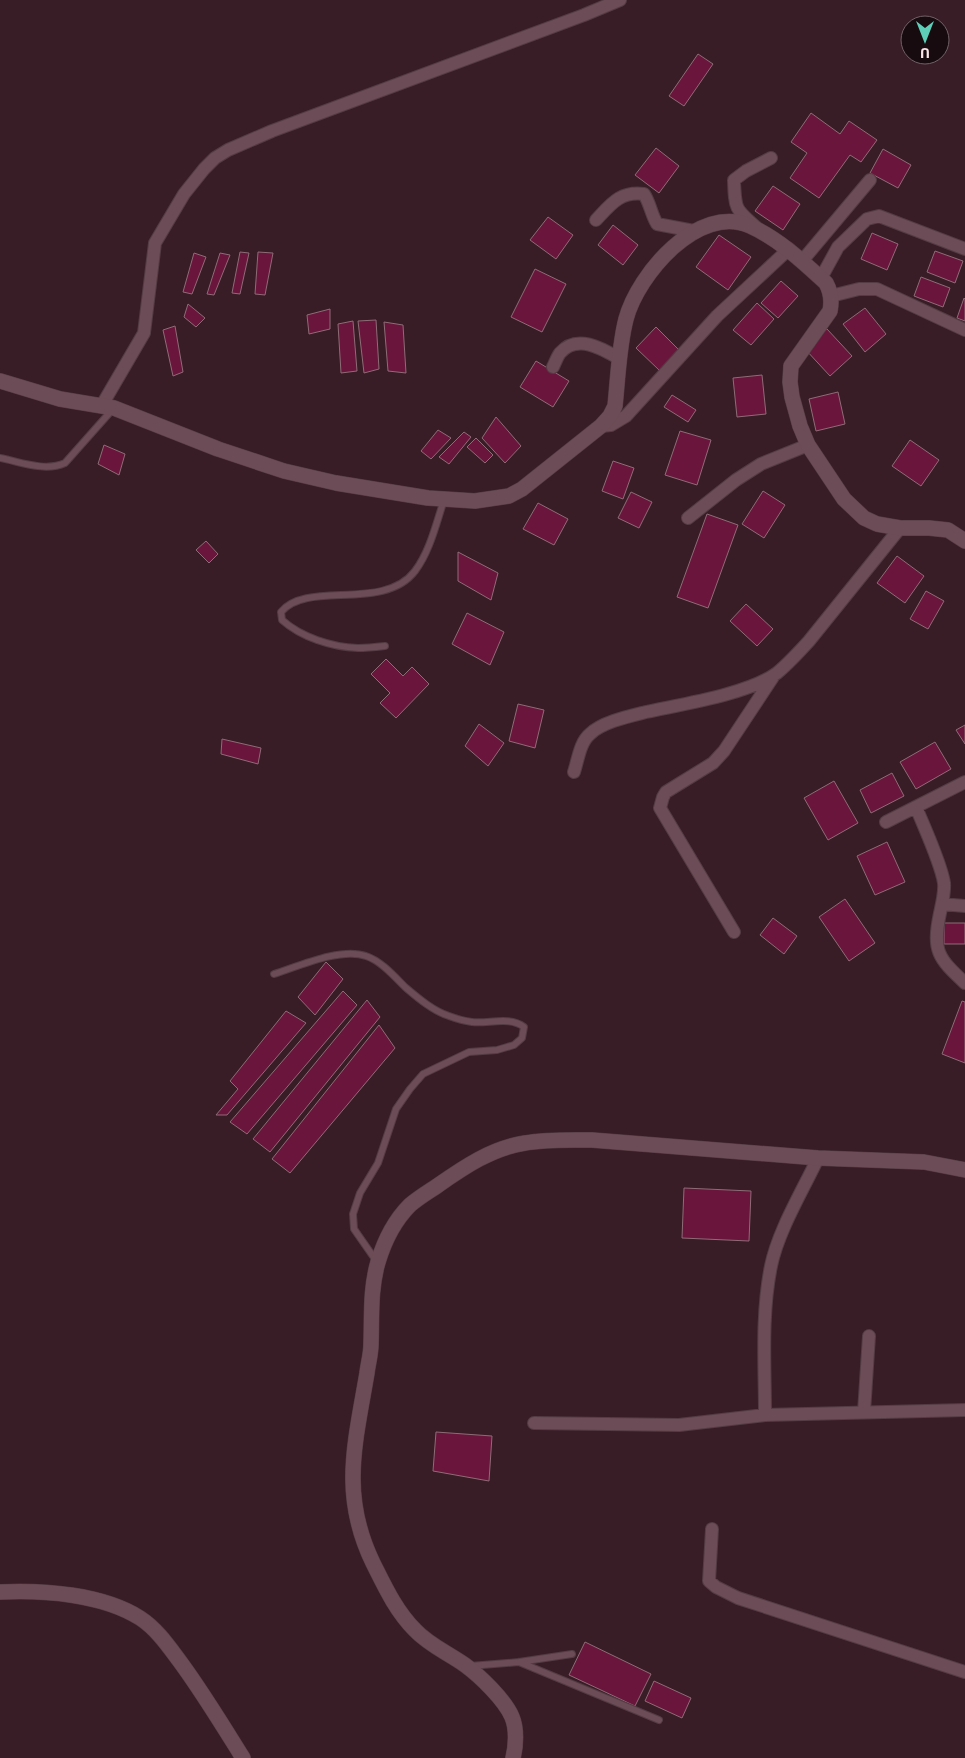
<svg xmlns="http://www.w3.org/2000/svg" width="965" height="1758" font-family="'Exo 2',sans-serif">
  <rect width="100%" height="100%" fill="#381c26"/>
  <path fill="#6a163c" stroke="#8e6c77" d="M 698,54 L 713,64 L 684,106 L 669,96 Z
    M 811,113 L 840,134 L 849,121 L 877,140 L 861,162 L 850,155 L 819,198 L 790,178 L 807,153 L 791,142 Z
    M 656,148 L 679,166 L 659,193 L 635,175 Z
    M 883,149 L 911,165 L 898,188 L 870,173 Z
    M 773,186 L 800,204 L 783,230 L 755,211 Z
    M 548,217 L 573,235 L 556,259 L 530,240 Z
    M 613,225 L 638,245 L 623,265 L 598,245 Z
    M 872,233 L 898,244 L 887,270 L 861,259 Z
    M 719,235 L 751,257 L 728,290 L 696,267 Z
    M 935,251 L 963,261 L 955,283 L 927,272 Z
    M 240,252 L 249,253 L 240,294 L 232,293 Z
    M 258,252 L 273,253 L 265,295 L 255,294 Z
    M 194,253 L 206,257 L 192,294 L 183,292 Z
    M 220,253 L 230,255 L 214,295 L 207,294 Z
    M 535,269 L 566,284 L 542,332 L 511,317 Z
    M 921,277 L 950,288 L 943,307 L 914,296 Z
    M 781,281 L 798,296 L 778,318 L 761,303 Z
    M 964,298 L 965,299 L 965,321 L 957,318 Z
    M 757,303 L 774,319 L 751,345 L 733,330 Z
    M 188,304 L 205,318 L 196,327 L 184,317 Z
    M 865,308 L 886,334 L 865,352 L 843,324 Z
    M 330,309 L 330,329 L 309,334 L 307,315 Z
    M 376,320 L 379,369 L 364,373 L 358,321 Z
    M 353,321 L 357,371 L 341,373 L 338,324 Z
    M 384,322 L 403,325 L 406,373 L 388,371 Z
    M 175,326 L 183,372 L 173,376 L 163,330 Z
    M 656,327 L 679,350 L 659,370 L 636,348 Z
    M 827,329 L 852,356 L 830,376 L 805,349 Z
    M 536,361 L 569,381 L 553,407 L 520,387 Z
    M 762,375 L 766,414 L 737,417 L 733,378 Z
    M 838,392 L 845,424 L 816,431 L 809,399 Z
    M 672,395 L 696,410 L 688,422 L 664,407 Z
    M 496,417 L 521,446 L 505,463 L 482,438 Z
    M 438,430 L 451,438 L 431,459 L 421,451 Z
    M 680,431 L 711,440 L 697,485 L 665,475 Z
    M 464,432 L 471,437 L 449,464 L 439,457 Z
    M 476,438 L 493,455 L 485,463 L 467,447 Z
    M 910,440 L 939,460 L 921,486 L 892,466 Z
    M 104,445 L 125,454 L 119,475 L 98,464 Z
    M 613,461 L 634,468 L 623,499 L 602,491 Z
    M 763,491 L 785,505 L 764,538 L 742,524 Z
    M 631,492 L 652,502 L 639,528 L 618,518 Z
    M 538,503 L 568,519 L 554,545 L 523,529 Z
    M 707,514 L 738,525 L 708,608 L 677,597 Z
    M 206,541 L 218,554 L 209,563 L 196,550 Z
    M 458,552 L 498,573 L 491,600 L 458,581 Z
    M 897,556 L 924,576 L 905,603 L 877,583 Z
    M 926,591 L 944,601 L 928,629 L 910,619 Z
    M 746,604 L 773,629 L 757,646 L 730,621 Z
    M 467,613 L 504,632 L 490,665 L 452,644 Z
    M 386,659 L 403,676 L 412,667 L 429,684 L 396,718 L 380,703 L 390,693 L 371,674 Z
    M 518,704 L 544,710 L 535,748 L 509,741 Z
    M 479,724 L 504,743 L 488,766 L 465,746 Z
    M 965,725 L 965,744 L 956,730 Z
    M 222,739 L 261,748 L 258,764 L 221,754 Z
    M 935,742 L 951,769 L 916,789 L 900,762 Z
    M 892,773 L 904,796 L 871,813 L 860,790 Z
    M 834,781 L 858,823 L 828,840 L 804,798 Z
    M 887,842 L 905,882 L 875,895 L 857,856 Z
    M 845,899 L 875,943 L 849,961 L 819,917 Z
    M 773,918 L 797,936 L 784,954 L 760,935 Z
    M 944,923 L 965,923 L 965,944 L 944,944 Z
    M 326,962 L 343,979 L 315,1015 L 298,997 Z
    M 343,991 L 357,1005 L 247,1134 L 230,1122 Z
    M 367,1000 L 380,1017 L 270,1152 L 253,1139 Z
    M 962,1001 L 965,1002 L 965,1063 L 942,1054 Z
    M 286,1011 L 306,1023 L 227,1115 L 216,1115 L 238,1089 L 230,1081 Z
    M 379,1025 L 395,1048 L 290,1173 L 272,1159 Z
    M 684,1188 L 751,1191 L 749,1241 L 682,1238 Z
    M 436,1432 L 492,1436 L 489,1481 L 433,1471 Z
    M 585,1642 L 651,1674 L 635,1706 L 569,1675 Z
    M 654,1681 L 691,1698 L 682,1718 L 645,1701 Z"/>
  <g fill="none" stroke-linecap="round" stroke-linejoin="round">
    <g stroke="#533c44" stroke-width="8">
      <path id="lane" d="M 0,458 C 21,462 45,472 65,463 L 113,409
        M 385,646 C 376,647 367,648 358,648 C 331,647 301,637 282,620 L 281,612 C 307,580 384,612 415,571 C 430,551 436,524 444,500
        M 274,974 C 299,966 341,947 366,956 C 381,961 394,976 405,987 C 418,998 433,1011 449,1016 C 457,1019 464,1021 472,1022 C 488,1024 510,1016 524,1027 L 522,1038 L 514,1045 L 497,1050 L 469,1052 L 423,1074 L 410,1089 L 396,1109 L 378,1163 L 360,1193 L 353,1214 L 354,1229 L 377,1262
        M 519,1662 L 659,1720
        M 470,1666 L 519,1662 L 572,1654"/>
    </g>
    <g stroke="#533c44" stroke-width="14">
      <path id="street" d="M 596,220 C 611,204 620,191 644,194 C 650,203 651,214 657,224 L 694,231
        M 756,227 C 735,209 735,209 734,180 L 746,171 L 771,158
        M 802,261 L 870,180
        M 821,278 L 838,247 L 867,219 L 879,216 L 965,249
        M 831,296 L 859,289 L 877,289 L 965,330
        M 553,367 C 555,363 557,357 560,353 C 577,333 603,349 620,359
        M 111,407 L 102,405 L 144,333 L 155,243 L 184,194 L 204,169 L 215,158 L 228,150 L 272,131 L 584,15 L 620,0
        M 601,426 L 611,425 L 626,416 L 717,316 L 789,249
        M 688,518 L 736,480 L 761,464 L 808,445
        M 574,772 C 578,760 580,742 590,734 C 602,722 630,716 646,712 C 683,704 748,694 777,673 C 789,663 799,652 809,641 L 900,528
        M 916,807 C 924,827 941,863 944,883 C 945,892 942,904 940,913 C 932,951 938,958 965,983
        M 886,822 L 965,782
        M 942,904 L 965,906
        M 734,932 L 660,808 L 663,797 L 666,792 L 713,763 L 724,751 L 773,677
        M 864,1412 L 869,1336
        M 765,1415 C 765,1366 761,1315 771,1266 C 778,1231 803,1190 818,1158
        M 534,1423 L 679,1425 L 765,1415 L 965,1410
        M 712,1529 L 709,1581 L 716,1587 L 738,1598 L 965,1672"/>
    </g>
    <g stroke="#533c44" stroke-width="16">
      <path id="secondary" d="M 0,381 L 60,399 L 114,408 L 218,449 L 284,471 L 336,483 L 428,498 L 475,501 L 509,496 L 522,489 L 601,426 L 610,416 L 615,406 C 618,377 619,346 626,319 C 638,274 699,203 750,226 C 779,239 802,261 826,283 C 831,292 832,301 830,311 L 791,366 L 790,382 L 792,397 L 800,426 L 808,445 L 844,499 L 864,518 L 877,524 L 900,528 L 929,528 L 948,530 L 965,541
        M 0,1592 C 44,1590 102,1594 140,1618 C 157,1629 169,1647 181,1663 C 203,1693 223,1726 243,1758
        M 513,1758 C 516,1746 517,1729 512,1717 C 505,1700 480,1676 465,1665 C 448,1653 429,1645 415,1630 C 396,1611 385,1587 373,1563 C 340,1495 355,1444 367,1373 C 368,1364 371,1354 371,1344 C 372,1317 370,1289 378,1262 C 384,1242 395,1220 410,1205 C 418,1198 428,1192 437,1186 C 464,1167 492,1148 525,1143 C 547,1139 570,1140 592,1140 L 818,1158 L 924,1162 L 965,1170"/>
    </g>
    <use href="#lane" stroke="#6c4c56" stroke-width="6"/>
    <use href="#street" stroke="#6c4c56" stroke-width="12"/>
    <use href="#secondary" stroke="#6c4c56" stroke-width="15"/>
  </g>
  <g transform="translate(925 40) rotate(180)"><circle r="24" fill="#170b0f" stroke="#716267"/>
  <path d="M0-4L9 19L0 12L-9 19Z" fill="#5eceb8"/>
  <text y="-8" font-size="14" font-weight="bold" text-anchor="middle" fill="#f9e5ea">U</text>
  </g>
</svg>
